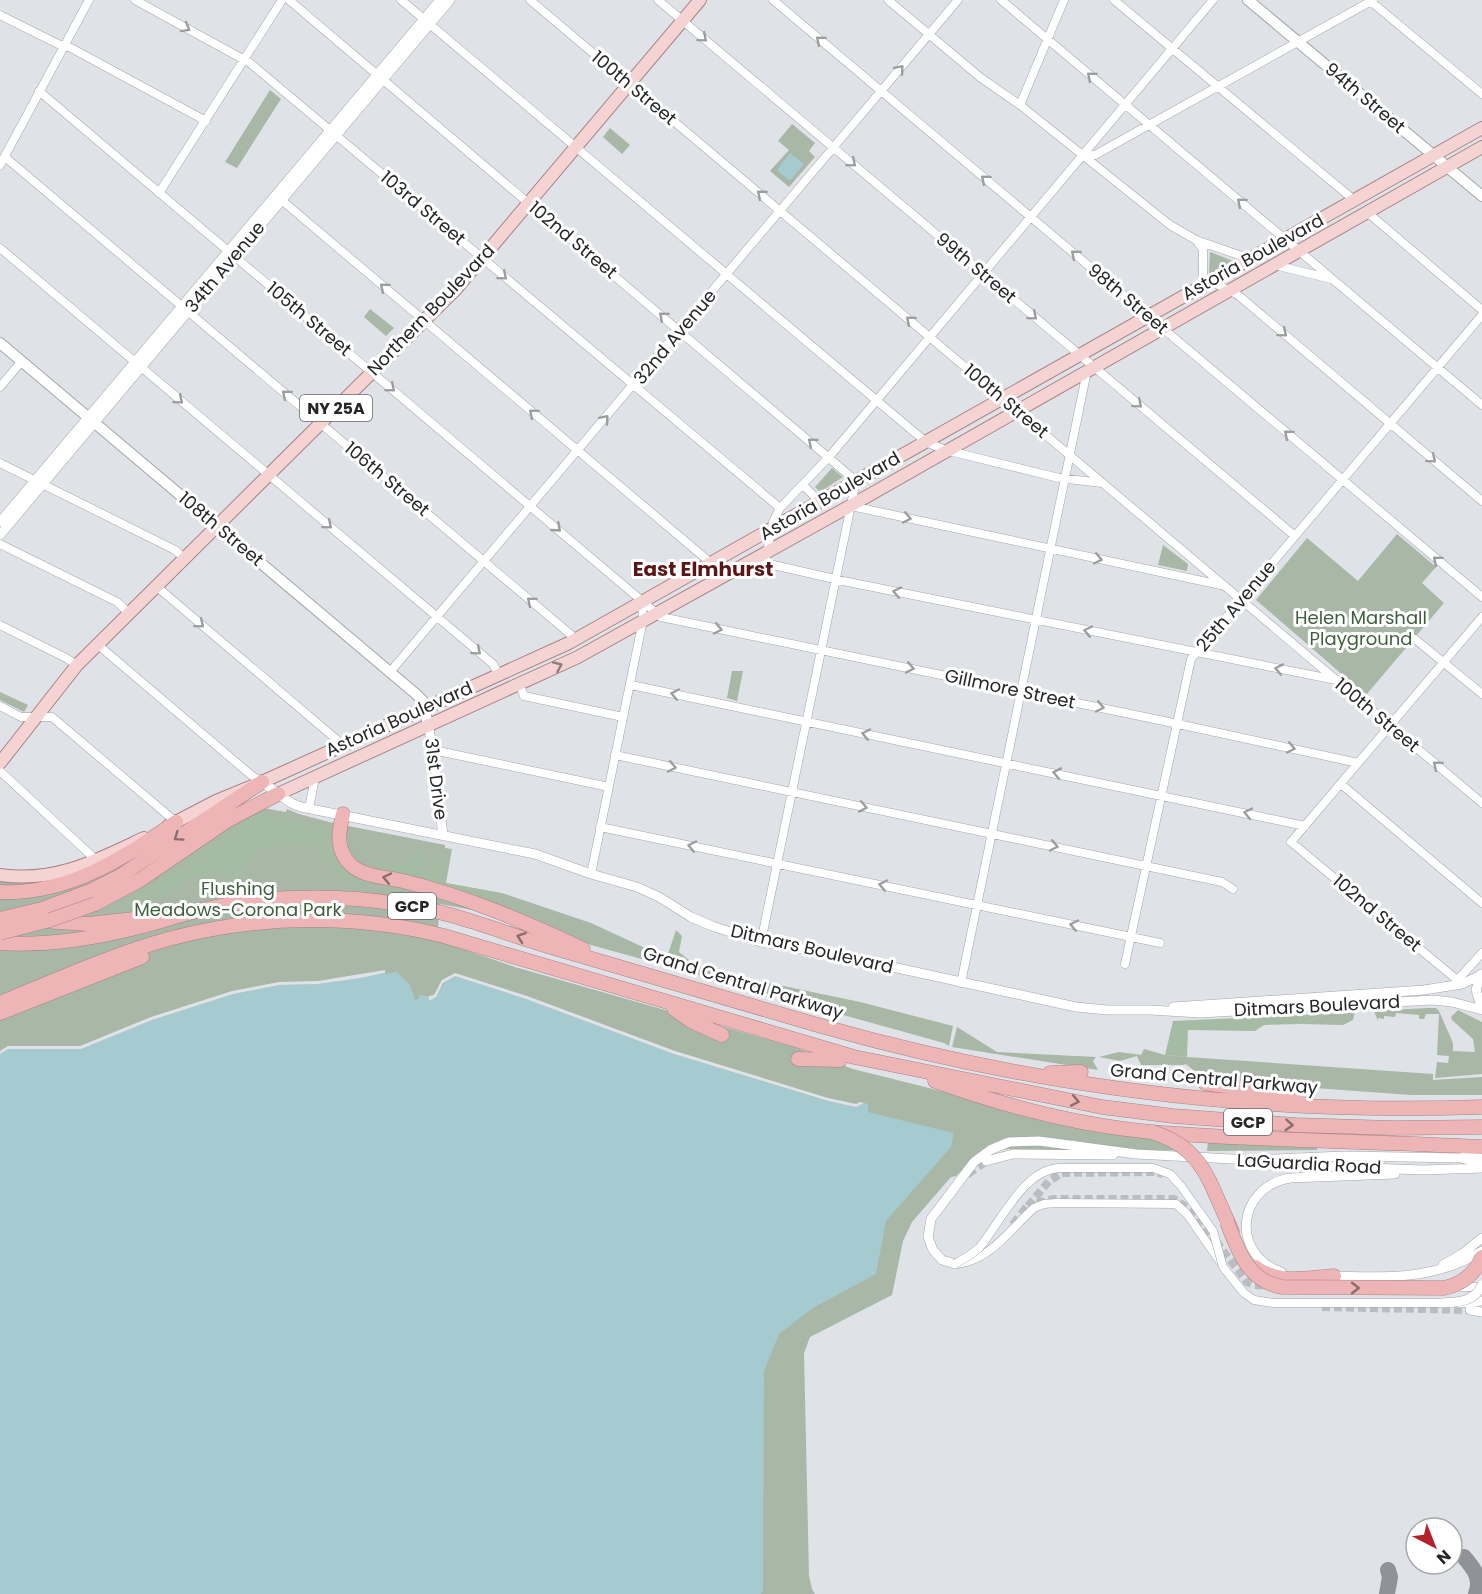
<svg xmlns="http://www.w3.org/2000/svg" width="1482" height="1594" font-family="Poppins,sans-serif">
  <rect width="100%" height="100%" fill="#dfe3e8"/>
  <path fill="#a8b7a6" d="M 270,90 L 281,99 L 237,168 L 225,162 Z
    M 792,124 L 815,143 L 809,151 L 815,157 L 789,187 L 770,171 L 789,150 L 778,141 Z
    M 610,128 L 630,145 L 622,154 L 603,137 Z
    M 1210,252 L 1233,261 L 1209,274 Z
    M 370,309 L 394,328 L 386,336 L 364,317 Z
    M 832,468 L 843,477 L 820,492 L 815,487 Z
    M 1397,534 L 1436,567 L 1422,583 L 1444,603 L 1366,695 L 1256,600 L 1307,538 L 1358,581 Z
    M 1163,545 L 1188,564 L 1187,571 L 1158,565 Z
    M 732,671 L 743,671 L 737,701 L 727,698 Z
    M 0,692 L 28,705 L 24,712 L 0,700 Z
    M 226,801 L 286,812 L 287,809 L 299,814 L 333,823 L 445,845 L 445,848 L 452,849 L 446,883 L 502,893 L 591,923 L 658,954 L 716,972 L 860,1002 L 953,1026 L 949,1046 L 944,1043 L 591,945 L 532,921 L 440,904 L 437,940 L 515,967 L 794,1047 L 853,1069 L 969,1098 L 1015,1114 L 1079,1127 L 1155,1138 L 1194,1150 L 1134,1151 L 1072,1140 L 1070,1151 L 1008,1149 L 979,1153 L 956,1176 L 951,1177 L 912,1222 L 903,1241 L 892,1295 L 810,1337 L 804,1353 L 809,1576 L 812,1589 L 815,1594 L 555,1594 L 0,1090 L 0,880 L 31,883 L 54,880 Z
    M 1427,1008 L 1436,1008 L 1439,1011 L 1453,1043 L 1453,1051 L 1475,1052 L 1473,1039 L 1452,1020 L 1451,1017 L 1458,1010 L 1482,1022 L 1482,1074 L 1435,1078 L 1437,1062 L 1448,1063 L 1449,1056 L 1437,1055 L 1439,1014 L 1426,1014 L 1424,1019 L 1419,1019 L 1419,1015 L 1396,1013 L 1395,1017 L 1384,1016 L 1384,1019 L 1378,1018 L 1378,1021 L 1374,1011 Z
    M 1355,1012 L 1353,1020 L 1343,1025 L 1302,1024 L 1327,1014 Z
    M 957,1027 L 997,1052 L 1096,1057 L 1093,1061 L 1098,1070 L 952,1047 Z
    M 1144,1049 L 1165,1055 L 1187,1057 L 1433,1074 L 1433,1080 L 1482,1077 L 1482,1095 L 1411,1095 L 1218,1081 L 1199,1075 L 1186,1064 L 1183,1065 L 1141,1065 L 1137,1056 L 1120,1061 L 1099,1057 L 1119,1052 L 1141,1055 Z
    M 1208,1142 L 1317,1146 L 1317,1150 L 1207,1151 Z"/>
  <path fill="#a6bba3" d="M 261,813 L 329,828 C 333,870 346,872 381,888 C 362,884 342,883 329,867 C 322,859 318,851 311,844 L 263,850 L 251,859 L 236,882 L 223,889 L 205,885 L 201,873 L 145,906 L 109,912 L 168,875 L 252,816 Z
    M 417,849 L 423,851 C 426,858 425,867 428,874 L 431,876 L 441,852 L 446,855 C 449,864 444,874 446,883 L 498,893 C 494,900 488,897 481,897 C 456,890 432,882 408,875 C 395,872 377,873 367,864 L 373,860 L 395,864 L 408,863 L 413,851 Z
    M 676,930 L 682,936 L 679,952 L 689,960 L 691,965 L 688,967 L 666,963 L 650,958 L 658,958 L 668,954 Z
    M 1327,1014 L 1302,1024 L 1264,1025 L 1255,1031 L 1188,1030 L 1187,1057 L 1165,1055 L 1173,1021 Z"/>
  <path fill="#a5cacf" d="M 790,153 L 804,164 L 790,181 L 777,170 Z
    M 397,972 L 410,985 L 415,1000 L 419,999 L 419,995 L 429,996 L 429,1001 C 441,995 441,981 455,976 L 526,999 L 674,1054 L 827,1101 L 856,1107 L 864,1103 L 868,1104 L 868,1112 L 954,1133 L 951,1147 L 886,1221 L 876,1274 L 813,1308 L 779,1334 L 764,1371 L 763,1591 L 761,1594 L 0,1594 L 0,1054 L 8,1049 L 81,1049 L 152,1020 L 233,994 L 279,985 L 318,984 Z"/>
  <path fill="#dfe3e8" d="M 385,970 L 385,973 L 360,978 L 318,984 L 279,985 L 233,994 L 152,1020 L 81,1049 L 8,1049 L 0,1054 L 0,1051 L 8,1046 L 80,1046 L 151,1017 L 232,991 L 279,982 L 318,981 Z
    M 455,973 L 527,996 L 675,1051 L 828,1098 L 856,1104 L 860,1102 L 864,1103 L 856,1107 L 828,1101 L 674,1054 L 526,999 L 455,976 L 443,983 L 436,997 L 429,1001 L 429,996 L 434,995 L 442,980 Z"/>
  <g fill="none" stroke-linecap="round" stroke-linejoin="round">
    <path stroke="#8f9296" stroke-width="16" d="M 1464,1557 C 1474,1569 1482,1578 1476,1594
      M 1387,1594 L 1390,1577 L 1388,1570"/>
    <path stroke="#babdc2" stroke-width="8" stroke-dasharray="8 4" stroke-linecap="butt" d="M 1037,1203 L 1054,1199 L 1174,1199 L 1189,1209 L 1216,1249
      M 1028,1206 L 1049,1181 L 1062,1173 L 1155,1172 L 1163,1174
      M 1216,1241 L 1247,1282 L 1254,1285 L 1270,1286
      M 1322,1307 L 1470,1310"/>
    <path stroke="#babdc2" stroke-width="9" stroke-dasharray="9 4.5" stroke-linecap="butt" d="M 967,1174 L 986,1161
      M 1013,1225 L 1028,1206"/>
    <g stroke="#a2a6aa" stroke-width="9">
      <path id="minor" d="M 135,0 L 250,63 L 780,508
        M 289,0 L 856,481 L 761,942
        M 401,0 L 926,442 L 945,450 L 1059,478 L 1102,483
        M 530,0 L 1482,803
        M 658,0 L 1295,536
        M 773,0 L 1482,597
        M 888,0 L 981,78 L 1020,105 L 1170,225 L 1196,240 L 1250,259
        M 1001,0 L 1482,405
        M 1114,0 L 1354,200
        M 1213,0 L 829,457 L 780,508 L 773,522 L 765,563 L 843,581 L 1336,680
        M 1369,0 L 1482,94
        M 0,15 L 58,44 L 71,48 L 206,121
        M 39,91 L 661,617 L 1164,721 L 1358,763
        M 1020,105 L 1064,0
        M 1082,155 L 1095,155 L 1373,0
        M 5,157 L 576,639
        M 0,165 L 89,0
        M 159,193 L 282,0
        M 279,198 L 711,563
        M 1367,212 L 1482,310
        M 1196,240 L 1203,249 L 1203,277 L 1238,295 L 1482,501
        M 0,248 L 493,664 L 499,675
        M 1275,265 L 1331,279
        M 0,387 L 22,361
        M 0,463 L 175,550 L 184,558
        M 803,485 L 819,501
        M 851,506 L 1221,585
        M 0,544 L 117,602 L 129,613
        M 156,586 L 343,745
        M 0,625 L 66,658 L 77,665
        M 1415,639 L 1482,694
        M 97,644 L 251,775 L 262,782
        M 390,672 L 958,0
        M 519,683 L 524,696 L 623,717
        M 631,685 L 1305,826
        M 0,706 L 21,717 L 52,717 L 176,822
        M 433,750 L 609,787
        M 615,755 L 1222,882 L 1233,889
        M 0,771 L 95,859
        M 1341,784 L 1482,903
        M 309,809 L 315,777
        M 600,827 L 1160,943
        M 591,874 L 643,620 L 642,601
        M 1125,964 L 1191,659 L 1482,315
        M 961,983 L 1087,371
        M 1455,983 L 1482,953
        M 1462,984 L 1291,842 L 1482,617
        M 1059,1168 L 1153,1168
        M 957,1264 C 991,1260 1010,1229 1034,1208 L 1044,1204 L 1056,1203 L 1176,1204 L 1187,1214 L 1221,1263
        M 1461,1287 L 1482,1287"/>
    </g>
    <g stroke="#a2a6aa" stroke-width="10">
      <path id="tertiary" d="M 0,522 L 440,0
        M 0,535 L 450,0
        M 428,724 L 433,750 L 443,836
        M 262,782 L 291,803 L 301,807 L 535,854 L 591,874 L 637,887 L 659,897 L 691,917 L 712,926 L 761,942 L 833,954 L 1076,1007 L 1107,1010 L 1150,1010 L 1200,1013 L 1433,1000 L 1452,1002 L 1482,1010
        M 1481,974 L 1476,990 L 1482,1009
        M 1173,1007 L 1424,990 L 1462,984 L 1479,976
        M 1465,1155 L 1482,1157
        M 1275,1159 L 1344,1156 L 1461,1158 L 1473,1161 L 1482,1167
        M 986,1161 L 1013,1154 L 1113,1155
        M 955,1264 L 942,1260 L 933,1250 L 928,1237 L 931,1219 L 974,1162 L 990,1150 L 1009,1142 L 1039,1141 L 1136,1154 L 1251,1160 L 1288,1165 L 1423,1170 L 1482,1168
        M 1443,1265 L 1462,1254 L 1482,1238
        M 1281,1272 C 1230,1254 1237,1187 1290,1178 L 1395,1174
        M 1330,1276 C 1383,1278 1436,1280 1482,1251
        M 1459,1303 L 1482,1301
        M 1470,1310 L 1482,1312"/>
    </g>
    <g stroke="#a2a6aa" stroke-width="12">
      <path id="secondary" d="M 1248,0 L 1482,196
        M 0,343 L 416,694 L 422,700 L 428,724"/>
    </g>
    <g stroke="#a78384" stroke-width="14">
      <path id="primary" d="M 0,763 L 77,665 L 456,289 L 700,0
        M 278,794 L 578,657 L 850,506 L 1482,147
        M 168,826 L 216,801 L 262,782 L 569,643 L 1482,128
        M 0,875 C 55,883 95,861 144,838"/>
    </g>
    <g stroke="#a78384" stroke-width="15">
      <path id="motorway" d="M 343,814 C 338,833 336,851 351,865 C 364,877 387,877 403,881 C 465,896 525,922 583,949
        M 0,892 C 68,895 122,859 176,822
        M 95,904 L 140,880 L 228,820 L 278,794
        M 42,909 L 90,891 L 120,876 L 262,782
        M 44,921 L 88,924 L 144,918
        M 0,943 C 46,946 91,939 135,928 C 157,923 179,915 201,910 C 265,896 333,894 398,904 C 451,911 500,932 551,947 C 641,973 731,1000 821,1026 C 1036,1087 1259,1115 1482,1107
        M 0,1003 C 56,980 113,954 172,938 C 260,915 356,914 444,936 L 854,1057 L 1102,1107 L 1173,1116 L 1296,1125 L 1393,1128 L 1482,1127
        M 674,1009 L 691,1021 L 722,1035
        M 0,1013 L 142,957
        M 798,1059 L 840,1060
        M 1050,1073 L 1081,1072
        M 935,1081 C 1004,1106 1077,1125 1151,1132 C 1261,1141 1372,1141 1482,1147
        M 1205,1083 L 1285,1095 L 1307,1101
        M 1211,1184 L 1232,1231
        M 1255,1267 C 1279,1285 1306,1278 1334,1276"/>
    </g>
    <use href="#minor" stroke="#fff" stroke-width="8"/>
    <use href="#tertiary" stroke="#fff" stroke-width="9"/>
    <use href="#secondary" stroke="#fff" stroke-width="10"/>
    <use href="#primary" stroke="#f5d3d3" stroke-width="12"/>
    <use href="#motorway" stroke="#eeb5b6" stroke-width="14"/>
    <g stroke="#a2a6aa" stroke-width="9" stroke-linecap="butt">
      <path id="minor-bridge" d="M 1153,1168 L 1170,1174 L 1181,1186 L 1213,1231 L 1223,1267 L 1244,1293 L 1254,1300 L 1273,1303 L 1442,1303
        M 955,1264 L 970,1255 L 979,1248 C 1001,1222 1023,1170 1059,1168"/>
    </g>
    <g stroke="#a2a6aa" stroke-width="10" stroke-linecap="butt">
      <path id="tertiary-bridge" d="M 1442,1303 C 1459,1302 1474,1302 1482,1285"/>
    </g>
    <g stroke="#a78384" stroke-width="15" stroke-linecap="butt">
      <path id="motorway-bridge" d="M 0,919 L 42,909
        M 0,933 L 50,920 L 95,904
        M 1152,1132 C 1181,1141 1198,1156 1211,1184
        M 1227,1222 C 1238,1251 1248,1281 1282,1287 L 1444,1288 C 1462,1284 1475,1274 1482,1257"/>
    </g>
    <use href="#minor-bridge" stroke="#fff" stroke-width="8"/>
    <use href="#tertiary-bridge" stroke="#fff" stroke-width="9"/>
    <use href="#motorway-bridge" stroke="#eeb5b6" stroke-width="14"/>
  </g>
  <defs><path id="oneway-chevron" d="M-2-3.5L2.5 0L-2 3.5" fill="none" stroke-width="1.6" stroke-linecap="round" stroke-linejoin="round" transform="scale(1.5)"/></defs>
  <g stroke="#9c9d9e">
    <use href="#oneway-chevron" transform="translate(186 28) rotate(29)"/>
    <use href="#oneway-chevron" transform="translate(703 38) rotate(40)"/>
    <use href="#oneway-chevron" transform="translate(820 40) rotate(-140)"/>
    <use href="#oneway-chevron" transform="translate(900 69) rotate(-50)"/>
    <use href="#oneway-chevron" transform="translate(1091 76) rotate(-140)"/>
    <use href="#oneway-chevron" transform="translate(852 163) rotate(40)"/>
    <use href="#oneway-chevron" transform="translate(985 179) rotate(-140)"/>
    <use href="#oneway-chevron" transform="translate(761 194) rotate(-140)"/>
    <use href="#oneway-chevron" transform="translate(1241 202) rotate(-140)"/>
    <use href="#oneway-chevron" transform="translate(1075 254) rotate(-140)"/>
    <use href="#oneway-chevron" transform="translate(503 276) rotate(40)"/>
    <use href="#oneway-chevron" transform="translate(384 287) rotate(-140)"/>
    <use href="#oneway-chevron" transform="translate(663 316) rotate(-140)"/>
    <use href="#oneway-chevron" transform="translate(1033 316) rotate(40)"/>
    <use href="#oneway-chevron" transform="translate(910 320) rotate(-140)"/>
    <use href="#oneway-chevron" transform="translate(1283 333) rotate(40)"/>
    <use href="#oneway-chevron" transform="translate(391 388) rotate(40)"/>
    <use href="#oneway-chevron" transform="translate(286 394) rotate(-140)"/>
    <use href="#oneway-chevron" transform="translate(179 400) rotate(40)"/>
    <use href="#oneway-chevron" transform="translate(1138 404) rotate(40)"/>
    <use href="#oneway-chevron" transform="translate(533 413) rotate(-140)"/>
    <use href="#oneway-chevron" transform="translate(605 419) rotate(-49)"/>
    <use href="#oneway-chevron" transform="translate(1288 434) rotate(-140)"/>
    <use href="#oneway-chevron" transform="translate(812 442) rotate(-140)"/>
    <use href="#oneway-chevron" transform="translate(1432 459) rotate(40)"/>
    <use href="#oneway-chevron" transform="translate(907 518) rotate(12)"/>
    <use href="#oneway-chevron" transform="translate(328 525) rotate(40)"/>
    <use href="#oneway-chevron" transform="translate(557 528) rotate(41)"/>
    <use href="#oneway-chevron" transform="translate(1098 559) rotate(12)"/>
    <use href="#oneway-chevron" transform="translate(1437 560) rotate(-140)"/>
    <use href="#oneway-chevron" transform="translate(897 592) rotate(-168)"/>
    <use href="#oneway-chevron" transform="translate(531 601) rotate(-140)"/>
    <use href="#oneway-chevron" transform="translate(200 624) rotate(40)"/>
    <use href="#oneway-chevron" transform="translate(718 629) rotate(12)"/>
    <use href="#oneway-chevron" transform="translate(1088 631) rotate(-168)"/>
    <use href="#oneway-chevron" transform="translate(477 651) rotate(40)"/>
    <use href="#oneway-chevron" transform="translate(910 668) rotate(12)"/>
    <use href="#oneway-chevron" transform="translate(1279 669) rotate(-169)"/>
    <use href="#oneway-chevron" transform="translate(675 694) rotate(-168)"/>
    <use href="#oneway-chevron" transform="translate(1100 707) rotate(12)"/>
    <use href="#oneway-chevron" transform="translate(866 734) rotate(-168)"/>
    <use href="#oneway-chevron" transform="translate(1291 748) rotate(12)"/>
    <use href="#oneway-chevron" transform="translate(1437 765) rotate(-140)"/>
    <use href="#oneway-chevron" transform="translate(672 767) rotate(12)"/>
    <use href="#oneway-chevron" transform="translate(1057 773) rotate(-169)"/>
    <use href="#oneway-chevron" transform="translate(863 807) rotate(11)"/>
    <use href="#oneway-chevron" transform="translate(1248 813) rotate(-168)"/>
    <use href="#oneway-chevron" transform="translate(692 846) rotate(-168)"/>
    <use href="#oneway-chevron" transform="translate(1054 846) rotate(12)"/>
    <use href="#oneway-chevron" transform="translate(883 885) rotate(-168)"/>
    <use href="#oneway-chevron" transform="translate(1074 925) rotate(-168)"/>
  </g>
  <use stroke="#8c7c7e" href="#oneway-chevron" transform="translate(558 666) rotate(-24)"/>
  <g stroke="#896e6f">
    <use href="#oneway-chevron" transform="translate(178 837) rotate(145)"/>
    <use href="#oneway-chevron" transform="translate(387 878) rotate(-168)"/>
    <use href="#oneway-chevron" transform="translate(521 937) rotate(-161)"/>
    <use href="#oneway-chevron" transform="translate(1075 1101) rotate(11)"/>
    <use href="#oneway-chevron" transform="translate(1289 1125) rotate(4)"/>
    <use href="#oneway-chevron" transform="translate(1355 1288)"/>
  </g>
  <g text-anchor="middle" stroke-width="6" stroke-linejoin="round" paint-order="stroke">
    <g fill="#fff" stroke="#666768" stroke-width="1.5">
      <rect x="300" y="395" width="72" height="26" rx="4.5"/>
      <rect x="388" y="893" width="48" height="26" rx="4.5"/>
      <rect x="1224" y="1109" width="48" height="26" rx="4.5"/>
    </g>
    <g font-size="16" font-weight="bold" fill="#242628">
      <text x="336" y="414">NY 25A</text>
      <text x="412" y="912">GCP</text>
      <text x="1248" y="1128">GCP</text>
    </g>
    <g font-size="18" fill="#242628" stroke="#fff">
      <text transform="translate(634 88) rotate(40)" y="6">100th Street</text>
      <text transform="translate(1365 98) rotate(40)" y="6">94th Street</text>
      <text transform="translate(423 208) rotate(40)" y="6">103rd Street</text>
      <text transform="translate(573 240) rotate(40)" y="6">102nd Street</text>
      <text transform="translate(1253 257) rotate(-29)" y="6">Astoria Boulevard</text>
      <text transform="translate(225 267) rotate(-50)" y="6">34th Avenue</text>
      <text transform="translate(976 268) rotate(40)" y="6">99th Street</text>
      <text transform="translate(1128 299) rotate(40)" y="6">98th Street</text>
      <text transform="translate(431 310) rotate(-46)" y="6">Northern Boulevard</text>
      <text transform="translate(309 319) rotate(40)" y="6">105th Street</text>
      <text transform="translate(675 337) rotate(-50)" y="6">32nd Avenue</text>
      <text transform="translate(1006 401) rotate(40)" y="6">100th Street</text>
      <text transform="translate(387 479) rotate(40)" y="6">106th Street</text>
      <text transform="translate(830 496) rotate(-30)" y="6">Astoria Boulevard</text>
      <text transform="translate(221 529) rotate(40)" y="6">108th Street</text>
      <text transform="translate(1236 606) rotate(-50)" y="6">25th Avenue</text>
      <text transform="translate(1010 689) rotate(12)" y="6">Gillmore Street</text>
      <text transform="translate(1377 715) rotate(40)" y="6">100th Street</text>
      <text transform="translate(399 719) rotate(-24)" y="6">Astoria Boulevard</text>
      <text transform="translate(436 779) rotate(83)" y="6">31st Drive</text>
      <text transform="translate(1377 913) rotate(40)" y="6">102nd Street</text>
      <text transform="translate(812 949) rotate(13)" y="6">Ditmars Boulevard</text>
      <text transform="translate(743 983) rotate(17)" y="6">Grand Central Parkway</text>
      <text transform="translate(1317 1006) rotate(-3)" y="6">Ditmars Boulevard</text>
      <text transform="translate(1214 1079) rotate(5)" y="6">Grand Central Parkway</text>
      <text transform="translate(1309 1164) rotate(3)" y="6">LaGuardia Road</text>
    </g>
    <g font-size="18" fill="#3e5f3b" stroke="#fff">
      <text x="1361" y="624">Helen Marshall<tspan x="1361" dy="21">Playground</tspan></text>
      <text x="238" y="895">Flushing<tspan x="238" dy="21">Meadows-Corona Park</tspan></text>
    </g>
    <g font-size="20" font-weight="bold" fill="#5a1516" stroke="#fff">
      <text x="703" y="576">East Elmhurst</text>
    </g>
  </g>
  <g transform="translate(1434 1546) rotate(138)"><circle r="28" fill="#ffffff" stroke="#a7a8a9" stroke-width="1.5"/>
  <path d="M0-4.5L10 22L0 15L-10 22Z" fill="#b4222c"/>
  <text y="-9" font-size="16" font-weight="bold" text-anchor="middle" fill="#242628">N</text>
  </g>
</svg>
